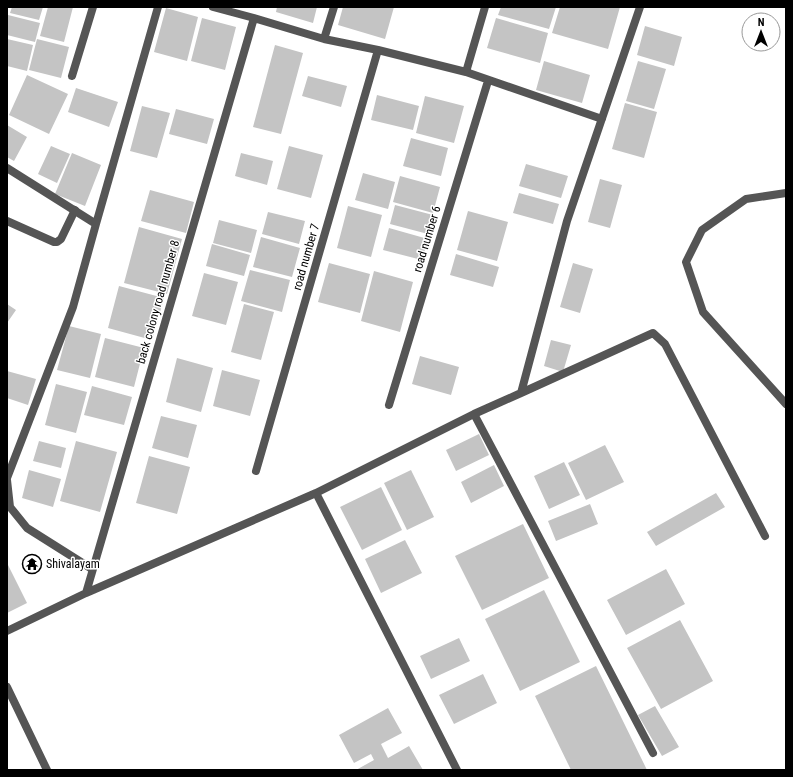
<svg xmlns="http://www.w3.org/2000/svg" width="793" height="777" font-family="'Roboto Condensed',sans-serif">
  <rect width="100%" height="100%" fill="#fff"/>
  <path fill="#c4c4c4" d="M 12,7 L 43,7 L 39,20 L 10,13 Z
    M 48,7 L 73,7 L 64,42 L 40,36 Z
    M 277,7 L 317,7 L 313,23 L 276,12 Z
    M 343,7 L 394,7 L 385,39 L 338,25 Z
    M 501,7 L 556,7 L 549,29 L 498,15 Z
    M 560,7 L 620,7 L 608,49 L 552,33 Z
    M 166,8 L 198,17 L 187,61 L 154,52 Z
    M 8,15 L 40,23 L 35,42 L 7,35 L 7,19 Z
    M 202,18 L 236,27 L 225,70 L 191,61 Z
    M 496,18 L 548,33 L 540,63 L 487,48 Z
    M 645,26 L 682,37 L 674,66 L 637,55 Z
    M 7,39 L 33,45 L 27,71 L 7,66 Z
    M 37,39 L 69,47 L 61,78 L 29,70 Z
    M 275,45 L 303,53 L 281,134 L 253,127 Z
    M 544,61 L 590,75 L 582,103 L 536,90 Z
    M 638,61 L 666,69 L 654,109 L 626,101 Z
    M 27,75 L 68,94 L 49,134 L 9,115 Z
    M 308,76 L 347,86 L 341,107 L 302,96 Z
    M 76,88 L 118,102 L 109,127 L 68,112 Z
    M 377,95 L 419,106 L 413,130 L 371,120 Z
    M 425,96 L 464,106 L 454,143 L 416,133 Z
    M 625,103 L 657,112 L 644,158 L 612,149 Z
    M 142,106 L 170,113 L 157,158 L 130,151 Z
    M 176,109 L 214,119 L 207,144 L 169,134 Z
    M 7,125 L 27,137 L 14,161 L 7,157 Z
    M 411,138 L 448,148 L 441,176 L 403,166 Z
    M 51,146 L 70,154 L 57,183 L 38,174 Z
    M 289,146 L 323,155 L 311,198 L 277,189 Z
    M 72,153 L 101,165 L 85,206 L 55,194 Z
    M 241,153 L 273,161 L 267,185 L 235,176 Z
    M 526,164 L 568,176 L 561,198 L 519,186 Z
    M 363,173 L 395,182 L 388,209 L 355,200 Z
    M 400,176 L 440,187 L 433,213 L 393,202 Z
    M 600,179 L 622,185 L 610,228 L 588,222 Z
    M 150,190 L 194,202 L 186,233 L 141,221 Z
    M 519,193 L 559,204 L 553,224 L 513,213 Z
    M 395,205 L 433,215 L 428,234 L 390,224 Z
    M 348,206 L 382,215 L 371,257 L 337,248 Z
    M 468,211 L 508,222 L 497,261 L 457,250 Z
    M 268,212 L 305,221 L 299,244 L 262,234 Z
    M 219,220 L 257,230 L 251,253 L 213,243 Z
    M 139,227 L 182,239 L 167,294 L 124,283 Z
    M 389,228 L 428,239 L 422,260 L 383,250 Z
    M 261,237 L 300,248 L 292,277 L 253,267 Z
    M 212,244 L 250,255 L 244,276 L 206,266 Z
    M 456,254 L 499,267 L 493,287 L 450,275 Z
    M 329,263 L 370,274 L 360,313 L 318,302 Z
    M 573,263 L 593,269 L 580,313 L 560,307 Z
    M 250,270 L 290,280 L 282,312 L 241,301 Z
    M 374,271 L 413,282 L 400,332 L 361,321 Z
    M 204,273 L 238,282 L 226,325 L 192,316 Z
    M 119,286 L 164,298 L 152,340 L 108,328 Z
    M 7,304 L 16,310 L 7,323 Z
    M 244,304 L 274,312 L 261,360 L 231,352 Z
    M 69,326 L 101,334 L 90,378 L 57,370 Z
    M 105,338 L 144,348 L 134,387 L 95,377 Z
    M 551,340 L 571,345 L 563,372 L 544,366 Z
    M 420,356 L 459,367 L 451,395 L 412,384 Z
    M 177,358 L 213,368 L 201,412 L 166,402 Z
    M 222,370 L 260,380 L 250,416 L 213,406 Z
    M 7,371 L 36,379 L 28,405 L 7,398 Z
    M 56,384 L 87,392 L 76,433 L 45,425 Z
    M 92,386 L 132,397 L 124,425 L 84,415 Z
    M 161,416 L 197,425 L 188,458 L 152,448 Z
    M 479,434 L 489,455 L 456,471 L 446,450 Z
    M 39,441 L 66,448 L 61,468 L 33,461 Z
    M 76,441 L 117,452 L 100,512 L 60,501 Z
    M 605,445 L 624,482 L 586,500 L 568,463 Z
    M 149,456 L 190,467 L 177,514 L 136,503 Z
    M 564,462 L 580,495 L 549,509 L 534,476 Z
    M 494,465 L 504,486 L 471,503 L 461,482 Z
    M 29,470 L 61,479 L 53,507 L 22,498 Z
    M 411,470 L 434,517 L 407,530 L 384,483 Z
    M 381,487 L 402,530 L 362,550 L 340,507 Z
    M 716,493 L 725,507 L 656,546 L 647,532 Z
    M 590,504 L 598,524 L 556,541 L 548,521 Z
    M 523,524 L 549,578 L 482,610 L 455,556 Z
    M 405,540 L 422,573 L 381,593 L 365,559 Z
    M 7,563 L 27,603 L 7,613 Z
    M 666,569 L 685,604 L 626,635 L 607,600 Z
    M 544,590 L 580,662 L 520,691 L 485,619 Z
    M 680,620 L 713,681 L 661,709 L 627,648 Z
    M 459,638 L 470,661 L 431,679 L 420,656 Z
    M 596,666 L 647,770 L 571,770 L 535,696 Z
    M 483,674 L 497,703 L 454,724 L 439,695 Z
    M 655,706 L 679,747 L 662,756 L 638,715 Z
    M 388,708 L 402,733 L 381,744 L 388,758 L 409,746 L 423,770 L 356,770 L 374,760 L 371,754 L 354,763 L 339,735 Z"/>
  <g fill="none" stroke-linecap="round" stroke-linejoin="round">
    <path stroke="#555" stroke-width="8" d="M 7,221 L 54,242 L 57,242 L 61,239 L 75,210"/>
    <path stroke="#555" stroke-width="8" d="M 213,7 L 254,18 L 324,39 L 378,50 L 466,72 L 602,119
      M 324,39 L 334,7
      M 466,72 L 485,7
      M 72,76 L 93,7
      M 7,168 L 96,224 L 158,7
      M 786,193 L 746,199 L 702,230 L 686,262 L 703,312 L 786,404
      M 521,393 L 653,333 L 665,344 L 765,536
      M 389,405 L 488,81
      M 474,414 L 653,753
      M 256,471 L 378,50
      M 7,478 L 73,307 L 96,224
      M 7,480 L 10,507 L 27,528 L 92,569
      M 316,493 L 457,770
      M 86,593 L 254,18
      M 7,631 L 86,593 L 316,493 L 474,414 L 521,393 L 567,221 L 640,7
      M 7,687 L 47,770"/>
  </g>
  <defs>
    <g id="temple-ring" transform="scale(1)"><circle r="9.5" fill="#fff" stroke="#000" stroke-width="1.5"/><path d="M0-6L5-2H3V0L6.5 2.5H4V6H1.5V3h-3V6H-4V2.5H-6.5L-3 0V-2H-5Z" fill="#000"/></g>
  </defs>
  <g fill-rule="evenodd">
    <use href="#temple-ring" x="32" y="564"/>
  </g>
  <g text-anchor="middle" stroke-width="3" stroke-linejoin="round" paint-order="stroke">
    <g font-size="12" fill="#000" stroke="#fff">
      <text transform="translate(427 239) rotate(-73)" y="4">road number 6</text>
      <text transform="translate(306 257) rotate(-74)" y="4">road number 7</text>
      <text transform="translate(158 302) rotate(-74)" y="4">back colony road number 8</text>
    </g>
    <g font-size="12" fill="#000" stroke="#fff" text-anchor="start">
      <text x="46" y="568">Shivalayam</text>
    </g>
  </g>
  <rect width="793" height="777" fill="none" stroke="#000000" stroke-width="16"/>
  <g transform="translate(761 32)"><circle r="19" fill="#ffffff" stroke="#999999"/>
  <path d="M0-3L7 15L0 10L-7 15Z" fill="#000000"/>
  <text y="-6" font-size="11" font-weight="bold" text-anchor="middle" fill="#000000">N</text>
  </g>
</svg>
